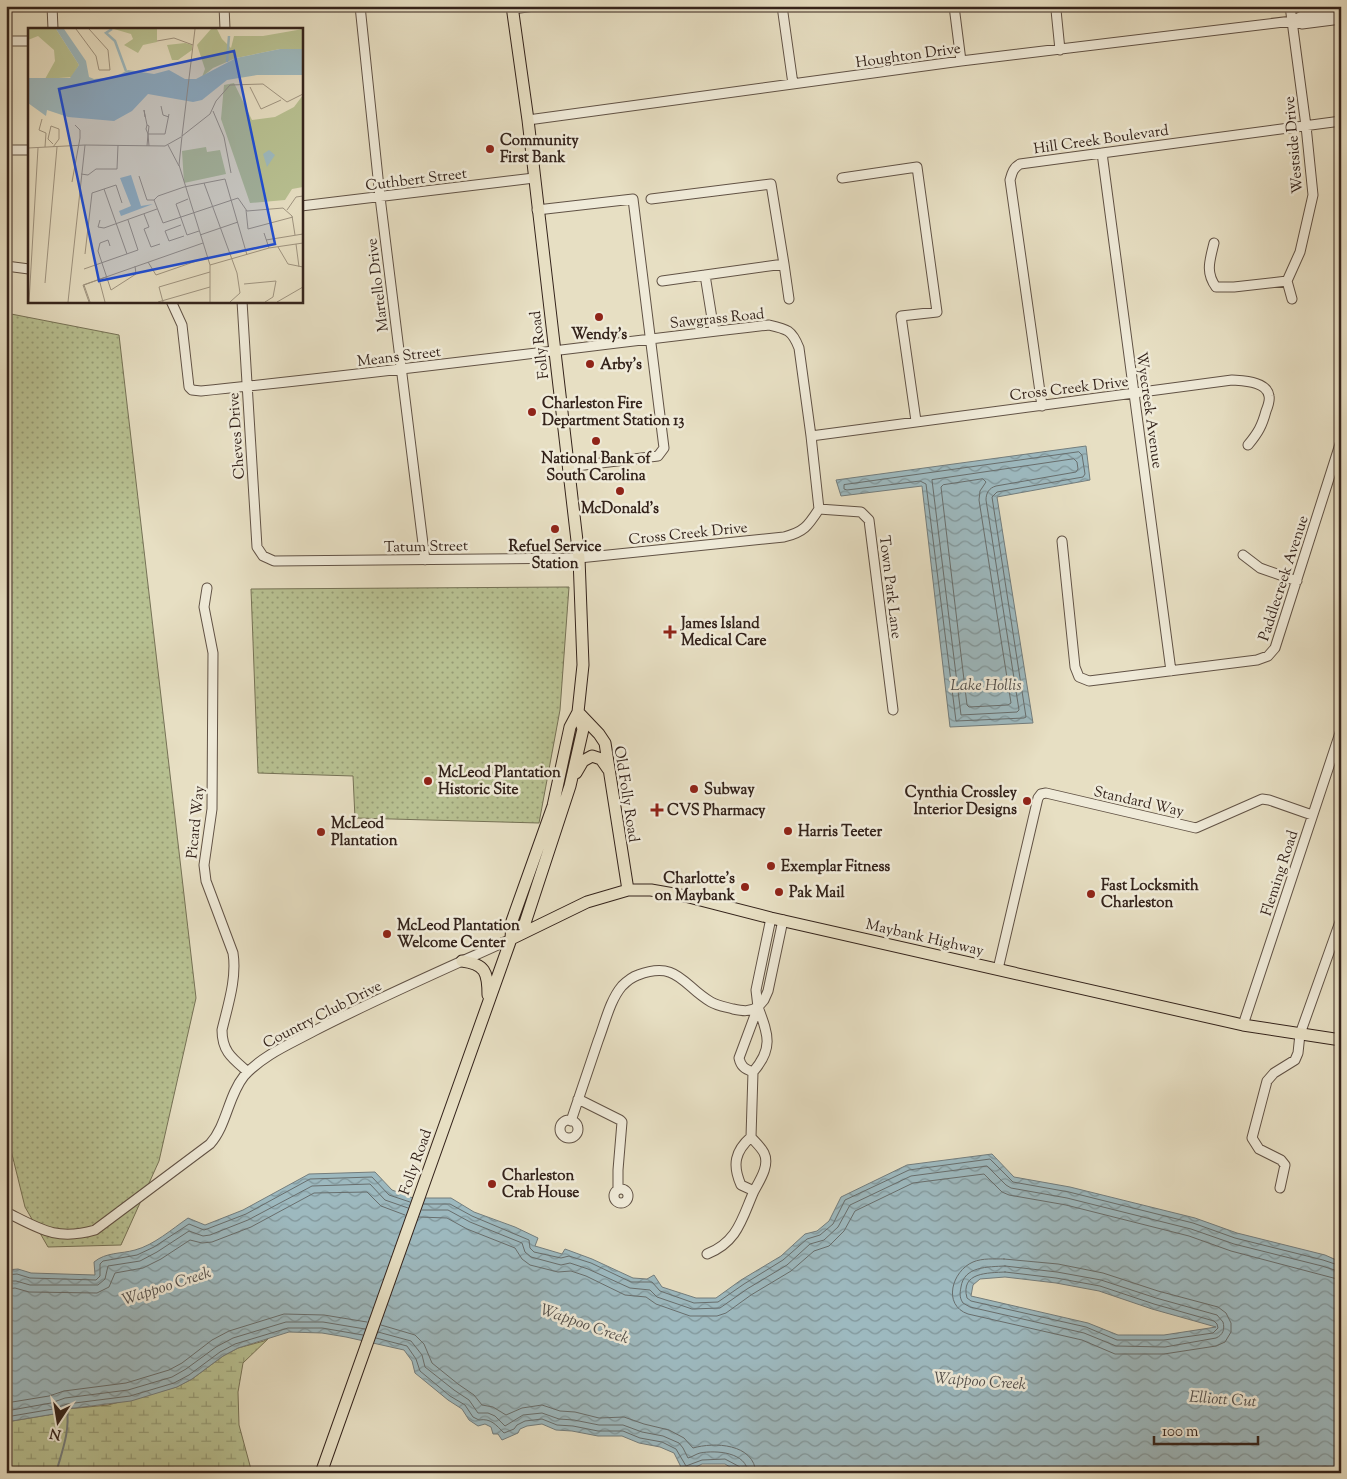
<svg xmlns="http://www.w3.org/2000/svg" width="1347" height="1479" font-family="'Sorts Mill Goudy',serif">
  <defs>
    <pattern id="grass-dots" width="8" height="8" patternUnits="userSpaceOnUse" patternTransform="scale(1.25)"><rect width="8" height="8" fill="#b8c192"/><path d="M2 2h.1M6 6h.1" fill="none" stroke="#969c76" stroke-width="1.8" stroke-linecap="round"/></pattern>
    <pattern id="wetland-marsh" width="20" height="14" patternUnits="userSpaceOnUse" patternTransform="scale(1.25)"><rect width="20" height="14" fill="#b8c192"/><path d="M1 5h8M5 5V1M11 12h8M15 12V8" fill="none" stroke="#969c76"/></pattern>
    <pattern id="water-waves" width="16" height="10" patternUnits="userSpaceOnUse" patternTransform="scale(1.25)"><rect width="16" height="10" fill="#9db9bf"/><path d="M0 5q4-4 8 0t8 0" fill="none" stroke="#81969a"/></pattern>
  </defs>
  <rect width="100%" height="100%" fill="#e7dfc3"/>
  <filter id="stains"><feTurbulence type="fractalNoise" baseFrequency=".004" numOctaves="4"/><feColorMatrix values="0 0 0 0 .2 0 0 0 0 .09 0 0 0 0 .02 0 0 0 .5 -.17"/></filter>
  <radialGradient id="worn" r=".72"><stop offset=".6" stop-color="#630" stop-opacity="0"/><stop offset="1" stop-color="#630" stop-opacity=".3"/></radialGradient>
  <path fill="url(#grass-dots)" stroke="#767256" d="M 6,313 L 119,335 L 196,998 L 159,1161 L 121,1245 L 48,1247 L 25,1207 L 6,1130 Z
    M 569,587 L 560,710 L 539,823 L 355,818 L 353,776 L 258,773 L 251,589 Z"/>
  <path fill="url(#wetland-marsh)" stroke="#767256" d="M 270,1337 L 243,1363 L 238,1392 L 239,1425 L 252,1473 L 6,1473 L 6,1422 L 54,1414 L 67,1409 L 108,1405 L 176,1387 L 192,1379 L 223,1356 L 238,1348 L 264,1341 Z"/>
  <path fill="url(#water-waves)" stroke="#737d7d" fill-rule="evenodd" d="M 1086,446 L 1090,480 L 997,497 L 1033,723 L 950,727 L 922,486 L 841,496 L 836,480 Z
    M 992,1154 L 1014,1177 L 1070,1187 L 1195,1218 L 1237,1233 L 1325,1255 L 1341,1262 L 1341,1473 L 740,1473 L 725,1464 L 702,1464 L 684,1473 L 674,1453 L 660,1447 L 639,1443 L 622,1436 L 598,1436 L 572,1431 L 556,1430 L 542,1424 L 527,1426 L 520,1429 L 518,1433 L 502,1440 L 498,1434 L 493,1434 L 491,1427 L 485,1424 L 478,1426 L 469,1420 L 462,1409 L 448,1400 L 415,1373 L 412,1361 L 404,1350 L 346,1337 L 322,1333 L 289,1332 L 238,1348 L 223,1356 L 192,1379 L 177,1387 L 131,1401 L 67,1409 L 54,1414 L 6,1422 L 6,1270 L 18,1269 L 31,1273 L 95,1275 L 94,1262 C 106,1252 121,1254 135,1250 C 154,1245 172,1229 188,1218 L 205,1225 L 243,1210 L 309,1174 L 375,1172 L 392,1190 L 413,1198 L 451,1198 L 474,1212 L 515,1227 L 538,1238 L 535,1246 L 562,1254 L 565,1249 L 592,1259 L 633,1278 L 647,1279 L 654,1275 L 662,1287 L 696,1298 L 716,1298 L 741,1280 L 781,1256 L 805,1234 L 817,1231 L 829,1221 L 841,1197 L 907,1165 ZM 1005,1277 L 1056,1283 L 1099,1291 L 1152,1309 L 1216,1327 L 1164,1335 L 1118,1335 L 1088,1323 L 971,1296 L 973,1285 L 980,1279 Z"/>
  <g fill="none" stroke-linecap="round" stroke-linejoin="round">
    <path stroke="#686e6d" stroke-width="1" d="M 1079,452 L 1082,455 L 1085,474 L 1083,477 L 997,492 L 992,497 L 1026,717 L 1024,718 L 956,721 L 926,484 L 920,481 L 847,490 L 844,489 L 844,485 Z
      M 1074,459 L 1077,462 L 1078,469 L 1076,472 L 996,486 C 989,488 986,493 986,500 L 1019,710 L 1017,712 L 961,715 L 932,480 Z
      M 983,479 L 986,482 L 980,491 L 979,500 L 1011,703 L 1008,705 L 969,707 L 967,705 L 941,487 L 943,485 Z
      M 424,1204 L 450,1204 L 472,1216 L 529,1240 L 530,1248 L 534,1252 L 561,1258 L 569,1256 L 591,1263 L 631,1282 L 652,1282 L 660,1291 L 694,1303 L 718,1302 L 744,1284 L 783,1260 L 807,1239 L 820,1235 L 833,1224 L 845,1200 L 909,1170 L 990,1159 L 1013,1182 L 1069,1192 L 1193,1223 L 1235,1238 L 1323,1260 L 1341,1266
      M 422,1210 L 448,1210 L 470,1222 L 522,1243 L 525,1252 L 531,1257 L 561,1265 L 570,1263 L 588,1269 L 630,1288 L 650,1290 L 657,1297 L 692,1309 L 720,1308 L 747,1289 L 787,1265 L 810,1244 L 824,1240 L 838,1227 L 850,1205 L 911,1176 L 987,1166 L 1006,1185 L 1011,1188 L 1067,1198 L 1191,1229 L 1234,1244 L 1322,1266 L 1341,1272
      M 419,1217 L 447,1218 L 467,1229 L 515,1248 L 522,1259 L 530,1265 L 558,1272 L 571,1271 L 586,1276 L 625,1295 L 646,1297 L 656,1304 L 690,1316 L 717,1316 L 726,1313 L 751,1295 L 791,1271 L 814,1251 L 829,1246 L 844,1231 L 855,1211 L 913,1183 L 984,1174 L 1002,1192 L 1009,1195 L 1066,1205 L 1189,1236 L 1231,1251 L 1341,1280
      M 1004,1259 L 1058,1264 L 1103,1273 L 1158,1291 L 1218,1307 L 1226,1313 L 1231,1323 L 1231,1332 L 1225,1342 L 1216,1346 L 1164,1354 L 1115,1354 L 1082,1340 L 968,1314 C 942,1305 952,1271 973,1262 C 982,1258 995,1259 1004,1259 Z
      M 1005,1266 L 1057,1272 L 1101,1280 L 1156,1298 L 1217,1315 L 1223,1322 C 1225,1329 1223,1335 1216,1338 L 1165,1347 L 1116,1346 L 1084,1333 L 970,1307 L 963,1303 C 959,1297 960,1293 961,1287 C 964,1266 988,1267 1005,1266 Z
      M 1005,1272 L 1056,1278 L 1100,1286 L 1154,1304 L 1214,1321 L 1217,1324 L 1218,1328 L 1213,1333 L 1164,1340 L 1117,1340 L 1086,1327 L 971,1301 L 967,1298 C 960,1272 988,1273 1005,1272 Z
      M 6,1275 L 17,1274 L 30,1278 L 96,1280 L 100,1276 L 100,1264 L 103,1261 L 137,1255 L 154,1247 L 189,1224 L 204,1230 L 207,1229 L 246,1214 L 310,1179 L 372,1177 L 389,1195 L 410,1202
      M 6,1281 L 16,1281 L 30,1285 L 98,1285 L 105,1279 L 108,1266 L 140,1261 L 157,1252 L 189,1231 L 203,1236 L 210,1235 L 248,1220 L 312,1186 L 370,1184 L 385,1200 L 408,1208
      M 6,1289 L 15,1288 L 29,1292 L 97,1293 L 109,1287 L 115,1273 L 143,1268 L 161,1259 L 190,1240 L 202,1243 L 212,1242 L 251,1227 L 314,1193 L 367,1192 L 381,1206 L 405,1215
      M 381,1325 L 415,1335 L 424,1344 L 432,1363 L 458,1384 L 474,1395 L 482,1405 L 493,1407 L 506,1415 L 522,1408 L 542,1405 L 560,1411 L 575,1412 L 599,1418 L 624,1417 L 644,1424 L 669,1430 L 684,1438 L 693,1448 C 714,1442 754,1443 756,1473
      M 378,1332 L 411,1341 L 422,1355 L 425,1367 L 454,1390 L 469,1400 L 478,1413 L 488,1413 L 495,1416 L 505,1426 L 523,1415 L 542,1413 L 559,1419 L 574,1420 L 599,1425 L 623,1425 L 642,1432 L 663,1436 L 679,1443 L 683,1448 L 688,1458 C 692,1457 696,1454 700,1453 C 716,1450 747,1452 748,1473
      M 376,1338 L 407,1346 L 416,1359 L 420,1371 L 450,1396 L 465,1405 L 473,1417 L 479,1420 C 491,1418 496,1425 504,1433 L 514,1429 L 517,1425 L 525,1421 L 542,1419 L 557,1425 L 573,1426 L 598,1431 L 623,1431 L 640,1438 L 662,1442 L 676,1449 L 686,1466 L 702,1460 L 725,1459 L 740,1467 L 742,1473
      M 6,1403 L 49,1396 L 64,1391 L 126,1383 L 169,1370 L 182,1363 L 212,1340 L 229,1331 L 284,1314 L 324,1315 L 367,1322
      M 6,1411 L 51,1403 L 65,1398 L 128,1390 L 172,1377 L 186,1369 L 216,1347 L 233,1338 L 286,1322 L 323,1322 L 365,1329
      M 6,1417 L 53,1409 L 67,1404 L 130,1396 L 174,1383 L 189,1375 L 220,1352 L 235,1344 L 288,1328 L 322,1328 L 363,1335"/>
    <path stroke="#737d7d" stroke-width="2" d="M 56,1473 C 62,1451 70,1432 67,1409"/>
    <g stroke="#615245" stroke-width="11">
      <path id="minor" d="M 52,6 L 53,29
        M 224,6 L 225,29
        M 360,6 L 380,197 L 425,560
        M 782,6 L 793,84
        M 954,6 L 961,61
        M 1057,6 L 1056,10 L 1060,50
        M 513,9 L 534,6
        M 1341,10 L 1302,16 L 1292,21 L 1302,24 L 1341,19
        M 6,41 L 29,41
        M 528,120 L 961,61 L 1292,21
        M 6,150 L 29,150
        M 1102,153 L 1171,671
        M 842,178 L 917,167 L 937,312 L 901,316 L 916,421
        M 651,199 L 771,184 L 784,264 L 662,281
        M 301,206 L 534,178
        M 537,210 L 633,199 L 664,448 L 658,456 L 568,467
        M 1214,243 C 1210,260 1205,272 1216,287 L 1234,287 L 1287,281 L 1300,252 L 1313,195 L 1306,126 L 1290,6
        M 784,264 L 789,299
        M 6,266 L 29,269
        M 705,275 L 714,331
        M 1287,281 L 1292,299
        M 171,301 L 182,325 L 189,387 L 192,390 L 201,391 C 391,372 580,347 769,325 C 787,329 792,330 799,348 L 811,436 L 819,509
        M 242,301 L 257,547 L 263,556 L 274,561 L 579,558 L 784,537 C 804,532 808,526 819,509
        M 1042,406 L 1010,180 C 1012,173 1013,168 1020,164 L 1341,121
        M 811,436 L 1232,380 C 1243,381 1267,381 1269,396 C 1270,400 1268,406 1266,411 C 1262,426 1258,433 1248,445
        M 819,509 L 861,512 L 869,520 L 893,710
        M 1062,541 L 1075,667 L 1079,677 L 1089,681 L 1257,660 L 1268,656 L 1275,648 L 1341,441
        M 1243,555 L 1260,568 L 1297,581
        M 207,588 L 204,607 L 213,653 L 212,809 L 204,865 L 206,881 L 233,953 C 237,978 228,1005 222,1030 C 222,1052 233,1059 248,1072
        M 771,918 L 756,990 L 758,1007 L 764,1000 L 768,991 L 783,920
        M 998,969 L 1038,798 L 1041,794 L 1046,793 L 1196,828 L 1262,799 L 1269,800 L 1312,815
        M 758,1007 C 768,1034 774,1048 753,1072 C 745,1069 741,1067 739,1058 Z
        M 1243,1025 L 1341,730
        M 578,1099 L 620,1120 L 622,1122 L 618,1170 L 618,1189
        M560 1129a9 9 0 1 1 18 0a9 9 0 1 1-18 0Z
        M 571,1121 C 580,1094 589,1068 598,1041 C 605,1023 610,1000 622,986 C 627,981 632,977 638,975 C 678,960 683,986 711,1002 C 718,1006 726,1007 733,1009 C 743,1011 749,1012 758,1007
        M 751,1137 C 735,1151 732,1165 741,1185 L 754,1191 C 760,1180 770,1165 764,1153 C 761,1147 755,1142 751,1137 L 753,1072
        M 1280,1188 L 1285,1165 L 1281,1160 L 1259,1149 L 1252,1138 L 1267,1081 L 1274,1073 L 1295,1060 L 1298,1053 L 1300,1034 L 1341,919
        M614 1196a7 7 0 1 1 14 0a7 7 0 1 1-14 0Z
        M 6,1212 C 40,1229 56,1241 95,1230 L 210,1144 C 227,1125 228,1096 244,1076 C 263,1055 290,1044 314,1031 C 378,998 445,969 511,939
        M 707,1254 C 738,1242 742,1218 754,1191"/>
    </g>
    <g stroke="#34231b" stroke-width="13">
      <path id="major" d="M 579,713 L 599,734 L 605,743 L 628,890
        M 576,773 L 583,761 L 592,756 L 601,759 L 608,769
        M 515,934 L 525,923 L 570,786 L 583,729 L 578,712
        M 511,939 L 587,902 L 628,890 L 651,890 L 685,896 L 771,918 L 1243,1025 L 1341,1040
        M 462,961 C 485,964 488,972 488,995
        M 321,1473 L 511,939 L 512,921 L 553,806 L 570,727 L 578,712 L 583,665 L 579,558 L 528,120 L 512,6"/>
    </g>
    <use href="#minor" stroke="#efead8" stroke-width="9"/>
    <use href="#major" stroke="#e7dfc3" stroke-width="11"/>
  </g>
  <g fill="#8f2418" stroke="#efead8" stroke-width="2">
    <circle cx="490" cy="149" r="5"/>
    <circle cx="599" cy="317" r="5"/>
    <circle cx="590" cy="364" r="5"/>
    <circle cx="532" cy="412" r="5"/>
    <circle cx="596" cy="441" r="5"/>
    <circle cx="620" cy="491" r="5"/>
    <circle cx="555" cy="529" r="5"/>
    <path d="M667.5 624.5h5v5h5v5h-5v5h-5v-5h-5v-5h5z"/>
    <circle cx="428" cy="781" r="5"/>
    <circle cx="694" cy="789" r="5"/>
    <circle cx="1027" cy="801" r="5"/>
    <path d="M654.5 802.5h5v5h5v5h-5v5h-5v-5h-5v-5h5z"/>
    <circle cx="788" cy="831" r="5"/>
    <circle cx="321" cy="832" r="5"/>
    <circle cx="771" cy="866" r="5"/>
    <circle cx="745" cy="887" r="5"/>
    <circle cx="779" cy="892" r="5"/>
    <circle cx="1091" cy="894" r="5"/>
    <circle cx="387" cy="934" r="5"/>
    <circle cx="492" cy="1184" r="5"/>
  </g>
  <g text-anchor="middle" stroke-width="5" stroke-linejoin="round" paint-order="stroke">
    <g font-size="15" fill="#34231b" stroke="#efead8">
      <text transform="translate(908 55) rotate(-8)" y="5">Houghton Drive</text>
      <text transform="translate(1101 139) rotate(-8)" y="5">Hill Creek Boulevard</text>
      <text transform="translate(1293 145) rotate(-95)" y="5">Westside Drive</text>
      <text transform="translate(416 179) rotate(-7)" y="5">Cuthbert Street</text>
      <text transform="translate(377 285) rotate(-97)" y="5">Martello Drive</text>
      <text transform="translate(717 318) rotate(-6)" y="5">Sawgrass Road</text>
      <text transform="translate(539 345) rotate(-97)" y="5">Folly Road</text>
      <text transform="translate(399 356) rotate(-7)" y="5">Means Street</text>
      <text transform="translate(1069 388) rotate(-7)" y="5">Cross Creek Drive</text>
      <text transform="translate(1150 410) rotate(82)" y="5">Wyecreek Avenue</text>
      <text transform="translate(236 436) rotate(-94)" y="5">Cheves Drive</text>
      <text transform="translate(688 533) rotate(-6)" y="5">Cross Creek Drive</text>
      <text transform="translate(426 546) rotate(-1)" y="5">Tatum Street</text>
      <text transform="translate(1283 578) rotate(-72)" y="5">Paddlecreek Avenue</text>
      <text transform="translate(891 587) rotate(83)" y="5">Town Park Lane</text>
      <text transform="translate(627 794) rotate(81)" y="5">Old Folly Road</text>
      <text transform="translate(1139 801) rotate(13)" y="5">Standard Way</text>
      <text transform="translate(195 822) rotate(-84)" y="5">Picard Way</text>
      <text transform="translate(1279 873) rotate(-72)" y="5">Fleming Road</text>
      <text transform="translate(925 937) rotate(13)" y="5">Maybank Highway</text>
      <text transform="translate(322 1014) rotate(-27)" y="5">Country Club Drive</text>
      <text transform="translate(415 1162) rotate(-70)" y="5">Folly Road</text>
    </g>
    <g font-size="15" font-weight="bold" fill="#34231b" stroke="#efead8" text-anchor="start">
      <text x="500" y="145">Community<tspan x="500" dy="17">First Bank</tspan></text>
      <text x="599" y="339" text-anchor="middle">Wendy's</text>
      <text x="600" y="369">Arby's</text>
      <text x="542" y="408">Charleston Fire<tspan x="542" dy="17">Department Station 13</tspan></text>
      <text x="596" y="463" text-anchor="middle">National Bank of<tspan x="596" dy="17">South Carolina</tspan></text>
      <text x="620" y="513" text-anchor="middle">McDonald's</text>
      <text x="555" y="551" text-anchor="middle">Refuel Service<tspan x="555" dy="17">Station</tspan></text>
      <text x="681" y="628">James Island<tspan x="681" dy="17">Medical Care</tspan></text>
      <text x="438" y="777">McLeod Plantation<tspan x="438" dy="17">Historic Site</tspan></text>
      <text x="704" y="794">Subway</text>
      <text x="1017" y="797" text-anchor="end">Cynthia Crossley<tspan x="1017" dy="17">Interior Designs</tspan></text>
      <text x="667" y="815">CVS Pharmacy</text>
      <text x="331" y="828">McLeod<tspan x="331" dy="17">Plantation</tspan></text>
      <text x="798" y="836">Harris Teeter</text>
      <text x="781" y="871">Exemplar Fitness</text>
      <text x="735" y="883" text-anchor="end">Charlotte's<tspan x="735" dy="17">on Maybank</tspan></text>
      <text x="1101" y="890">Fast Locksmith<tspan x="1101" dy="17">Charleston</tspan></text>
      <text x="789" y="897">Pak Mail</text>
      <text x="397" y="930">McLeod Plantation<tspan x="397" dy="17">Welcome Center</tspan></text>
      <text x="502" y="1180">Charleston<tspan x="502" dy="17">Crab House</tspan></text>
    </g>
    <g font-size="16" font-style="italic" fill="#54504c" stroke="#efead8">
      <text x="986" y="690">Lake Hollis</text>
      <text transform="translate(166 1285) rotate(-18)" y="6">Wappoo Creek</text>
      <text transform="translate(585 1323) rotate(19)" y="6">Wappoo Creek</text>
      <text transform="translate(980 1380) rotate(4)" y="6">Wappoo Creek</text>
      <text transform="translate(1223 1398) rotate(4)" y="6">Elliott Cut</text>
    </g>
  </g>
  <g transform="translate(28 28)">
    <rect width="275" height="275" fill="#e7dfc3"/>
    <path d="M 206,55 L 224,92 L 247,89 L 266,79 L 275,67 L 275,159 L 264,161 L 257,172 L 222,175 L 193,91 L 196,57 ZM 178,119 L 179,124 L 192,122 L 198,146 L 156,155 L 154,123 Z" fill="#b8c192"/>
    <path d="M 0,1 L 28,1 L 51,37 L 44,49 L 17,51 L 27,33 L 26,22 L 10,8 L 0,12 ZM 86,1 L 129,1 L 129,14 L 115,17 L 110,25 L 96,17 L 105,11 L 103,6 ZM 183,1 L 189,1 L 194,11 L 203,20 L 206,8 L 235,8 L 275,1 L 275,21 L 252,21 L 208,30 L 185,40 L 174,49 L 177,41 L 169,17 ZM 157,15 L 164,17 L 164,22 L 150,32 L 144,32 L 139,17 Z" fill="#b8c192"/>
    <path d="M 28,1 L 36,1 L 58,33 L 61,49 L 66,51 L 87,49 L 100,42 L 126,46 L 141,42 L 157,51 L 168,51 L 208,30 L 252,21 L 275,21 L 275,47 L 229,47 L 199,52 L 174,72 L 165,74 L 120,66 L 104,83 L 86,93 L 40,89 L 19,82 L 18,88 L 0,75 L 0,50 L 42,50 L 51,37 ZM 241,122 L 247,127 L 239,139 L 235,126 ZM 103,147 L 113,178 L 125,176 L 93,188 L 91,183 L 103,178 L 92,150 Z" fill="#9db9bf"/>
    <path fill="none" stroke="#9db9bf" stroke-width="2.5" d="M 84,1 L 78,5 L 87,13 L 98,43M 199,34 L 201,8"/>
    <path fill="none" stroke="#9f9480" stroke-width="1" d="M 48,1 L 68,28 L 71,42 L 82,42 L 80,22 L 61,1M 129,13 L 146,10 L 165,17M 222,59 L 233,81 L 253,72M 133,78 L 135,87 L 141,89M 185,83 L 196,109 L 203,145M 117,89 L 116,82 L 119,97M 14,91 L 11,102 L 18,105 L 17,119M 119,97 L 121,98 L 120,106 L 118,101 ZM 120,106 L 137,106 L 141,86M 154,108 L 182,86 L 188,73 L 202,57 L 235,56 L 259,74 L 275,66M 154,108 L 151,137 L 182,237 L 182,274M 154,108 L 167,1M 25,116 L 20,111 L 23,98 L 31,101 L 31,111 L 25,119M 140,117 L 151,138M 119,118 L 120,106 L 121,118M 0,120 L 57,117 L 137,118 L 153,109M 53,146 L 60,147 L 68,141 L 89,141 L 90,117M 111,148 L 119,172 L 126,172M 44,154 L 52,110 L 52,102 L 47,97M 176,155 L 209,245 L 212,265 L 202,274M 76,161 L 99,226M 160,171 L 148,176 L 159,207 L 171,203M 126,172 L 135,195 L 210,170 L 219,183 L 255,180 L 264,188 L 267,207M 126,172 L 130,168 L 156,159 L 197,151 L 219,227M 218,182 L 220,201 L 265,189M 259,182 L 268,169 L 275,168M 116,186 L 121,199 L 116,201 L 123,219 L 132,216M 72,192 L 70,199 L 76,200 L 129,181M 153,197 L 137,203 L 141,213 L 156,208M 236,205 L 241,220M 172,207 L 210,194M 238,212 L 275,206M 268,216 L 271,239M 82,218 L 80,212 L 72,215 L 70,223 L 83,262 L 108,246 L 107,238M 250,219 L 260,236 L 275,239M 57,226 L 64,165 L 88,157 L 94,175M 120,234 L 128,247 L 180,229M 182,237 L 241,220 L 275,215M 56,241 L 110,222 L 100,192M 78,249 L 175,215M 71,251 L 77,274M 17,255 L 29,119M 216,256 L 248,253 L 245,269 L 237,274M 1,274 L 10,120M 40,274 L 57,117M 61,274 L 55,257 L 78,249 L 56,257 L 62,274M 130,274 L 182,259M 135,274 L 131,259 L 182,244M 249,274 L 275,259"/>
    <path fill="#1d4ed8" fill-opacity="0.15" stroke="#1d4ed8" stroke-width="2.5" d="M 206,23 L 247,216 L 71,253 L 31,61 Z"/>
    <rect width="275" height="275" fill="none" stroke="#34231b" stroke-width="2.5"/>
  </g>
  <rect width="1347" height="1479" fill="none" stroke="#e7dfc3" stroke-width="25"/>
  <rect x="8" y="8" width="1332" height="1464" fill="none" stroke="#34231b" stroke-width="2.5"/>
  <rect x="12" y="12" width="1322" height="1454" fill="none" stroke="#34231b"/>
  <g transform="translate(58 1422) rotate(192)" stroke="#efead8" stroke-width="4" paint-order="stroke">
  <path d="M0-4L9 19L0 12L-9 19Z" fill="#34231b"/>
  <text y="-8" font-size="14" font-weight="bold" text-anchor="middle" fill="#34231b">N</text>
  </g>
  <path d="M1154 1436v8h104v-8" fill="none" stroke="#34231b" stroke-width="2.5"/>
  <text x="1162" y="1436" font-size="15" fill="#34231b" stroke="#efead8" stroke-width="4" paint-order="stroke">100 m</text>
  <rect width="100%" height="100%" filter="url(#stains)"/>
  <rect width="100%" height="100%" fill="url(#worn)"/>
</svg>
